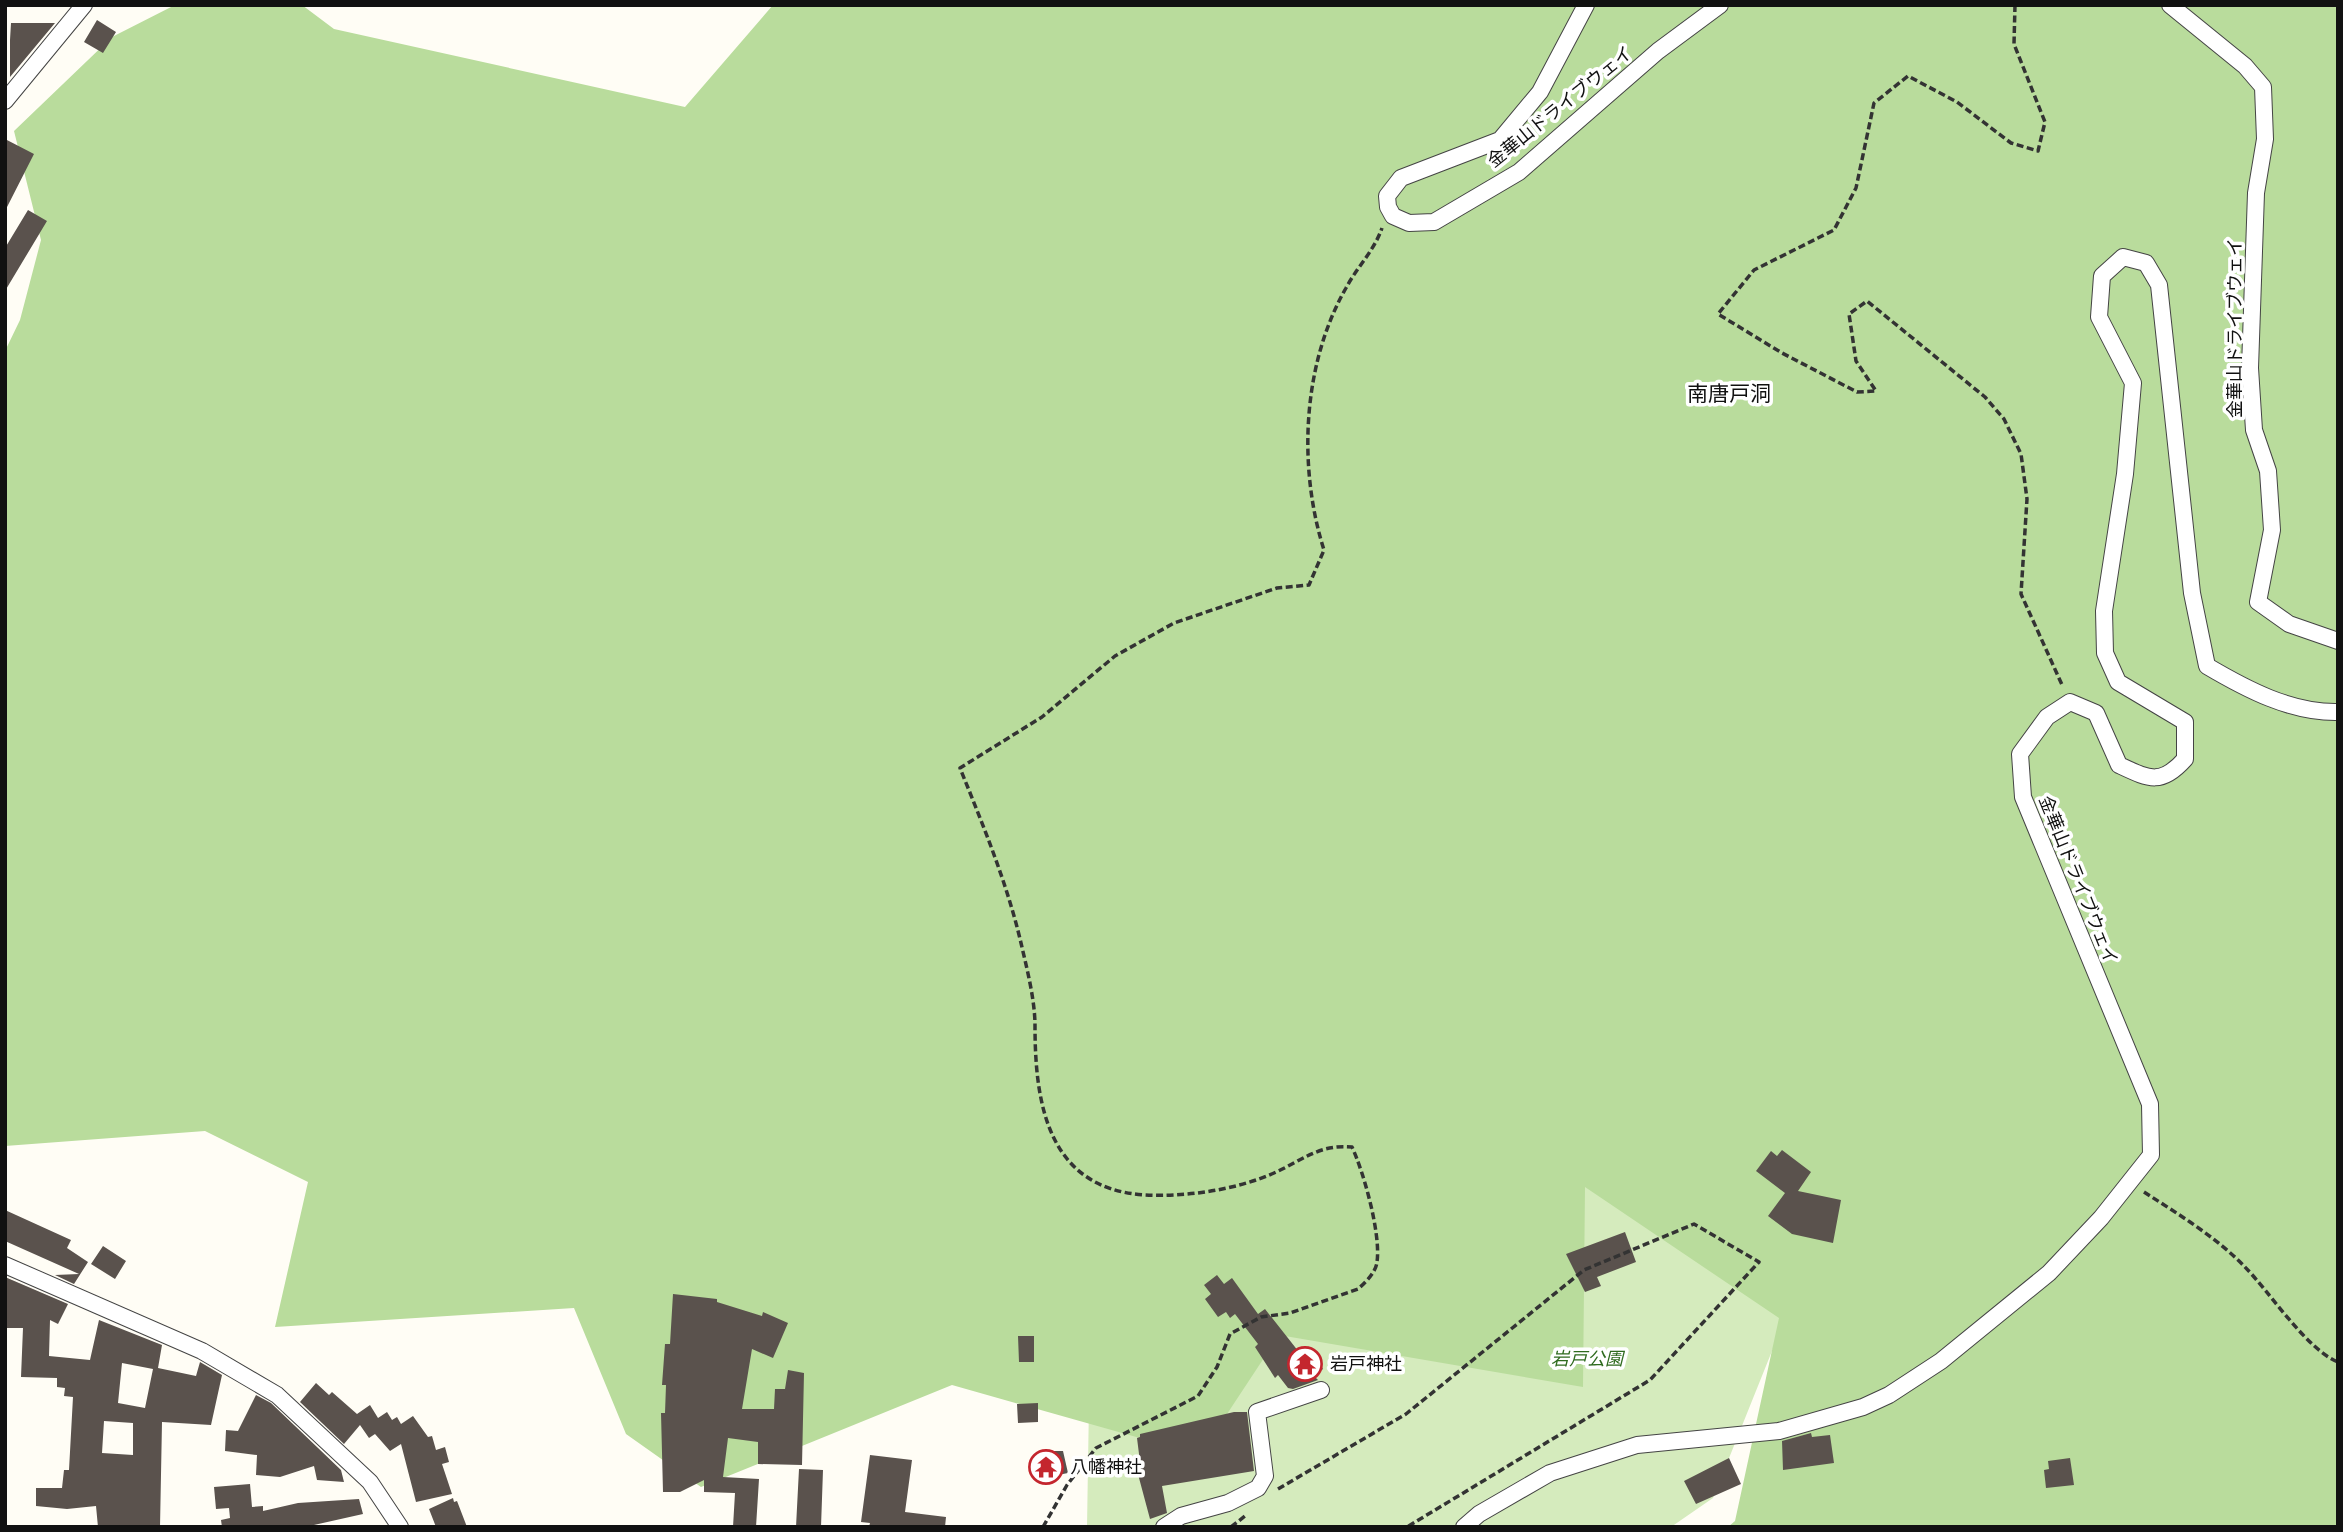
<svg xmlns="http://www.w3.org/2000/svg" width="2343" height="1532" font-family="Georgia,'Noto Sans JP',serif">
  <rect width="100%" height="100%" fill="#fffdf5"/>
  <path fill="#d5ebbd" d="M 1578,1155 L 1839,1195 L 1772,1351 L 1713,1498 L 1671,1527 L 1087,1527 L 1089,1402 Z"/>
  <path fill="#b9dc9c" d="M 175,5 L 302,5 L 334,29 L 685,107 L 773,5 L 2338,5 L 2338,1527 L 1728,1527 L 1735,1521 L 1779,1318 L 1585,1187 L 1583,1387 L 1279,1335 L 1200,1455 L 952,1385 L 701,1487 L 626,1434 L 574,1308 L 275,1327 L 308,1182 L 205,1131 L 5,1146 L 5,351 L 20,320 L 41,240 L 14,131 L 112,37 Z"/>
  <path fill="#5a524d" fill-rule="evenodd" d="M 97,20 L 116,32 L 103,53 L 84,42 Z
    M 11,23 L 55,23 L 10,77 L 10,40 Z
    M 5,139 L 34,154 L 5,211 Z
    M 28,210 L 47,221 L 5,291 L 5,248 Z
    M 1782,1150 L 1811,1172 L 1798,1191 L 1841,1200 L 1833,1243 L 1792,1234 L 1768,1216 L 1785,1193 L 1756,1171 L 1771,1151 L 1777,1156 Z
    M 5,1210 L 71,1240 L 67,1248 L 88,1262 L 74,1284 L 55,1275 L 79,1274 L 5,1241 Z
    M 1625,1232 L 1636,1262 L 1597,1277 L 1601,1286 L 1585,1292 L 1566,1254 Z
    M 103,1246 L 126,1261 L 115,1279 L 91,1264 Z
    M 1217,1275 L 1224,1284 L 1232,1278 L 1258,1314 L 1265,1309 L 1306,1361 L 1313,1355 L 1323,1369 L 1314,1376 L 1318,1380 L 1293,1389 L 1288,1388 L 1278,1375 L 1275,1378 L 1255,1347 L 1258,1344 L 1235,1314 L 1230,1318 L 1226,1312 L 1218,1317 L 1205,1299 L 1211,1294 L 1204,1285 Z
    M 5,1277 L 68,1304 L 58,1324 L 50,1320 L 49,1356 L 90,1360 L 99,1320 L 162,1345 L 158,1368 L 196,1376 L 200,1362 L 222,1375 L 211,1425 L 162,1422 L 160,1527 L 98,1527 L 96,1506 L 67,1509 L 36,1506 L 36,1488 L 62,1488 L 64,1470 L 69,1470 L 73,1397 L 64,1396 L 65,1388 L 57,1387 L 57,1378 L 21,1377 L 23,1328 L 5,1328 ZM 122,1363 L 153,1369 L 145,1408 L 118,1403 ZM 104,1421 L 133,1423 L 133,1455 L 102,1453 Z
    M 673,1294 L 717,1299 L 717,1302 L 762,1316 L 763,1312 L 788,1323 L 773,1358 L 752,1349 L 742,1409 L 774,1409 L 775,1389 L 785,1389 L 788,1370 L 804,1373 L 802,1465 L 758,1464 L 758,1442 L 728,1438 L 723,1477 L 759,1479 L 756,1527 L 733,1527 L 735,1493 L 704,1492 L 704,1480 L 680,1492 L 663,1492 L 661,1413 L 665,1413 L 666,1385 L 662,1385 L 665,1344 L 670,1344 Z
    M 1018,1336 L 1034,1336 L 1034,1362 L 1019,1362 Z
    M 316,1383 L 329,1395 L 332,1392 L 357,1414 L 370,1405 L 378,1418 L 387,1412 L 392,1420 L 397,1417 L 401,1424 L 413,1416 L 428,1437 L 432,1436 L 436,1450 L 445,1447 L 449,1462 L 442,1464 L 452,1494 L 416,1502 L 401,1444 L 390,1451 L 375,1434 L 369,1438 L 360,1425 L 344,1444 L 300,1402 Z
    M 256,1395 L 271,1403 L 341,1470 L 344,1482 L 317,1480 L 314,1466 L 280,1477 L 256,1475 L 257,1455 L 225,1451 L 226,1430 L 238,1431 Z
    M 1038,1403 L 1038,1422 L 1018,1423 L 1017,1404 Z
    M 1234,1412 L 1247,1412 L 1254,1471 L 1162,1486 L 1167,1513 L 1150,1519 L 1135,1463 L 1140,1462 L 1137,1438 L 1140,1437 L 1140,1434 Z
    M 1811,1433 L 1812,1437 L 1830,1435 L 1834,1463 L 1783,1470 L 1782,1441 Z
    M 1041,1451 L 1063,1451 L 1068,1473 L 1043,1478 Z
    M 870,1455 L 912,1460 L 905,1512 L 946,1517 L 945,1527 L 869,1527 L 870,1523 L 861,1522 Z
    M 1729,1458 L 1741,1484 L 1696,1504 L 1684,1481 Z
    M 2070,1458 L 2074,1485 L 2046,1488 L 2044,1470 L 2049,1469 L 2048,1461 Z
    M 799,1469 L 823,1470 L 821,1527 L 796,1527 Z
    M 250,1484 L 252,1507 L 263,1506 L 263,1511 L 298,1503 L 359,1499 L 363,1514 L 305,1527 L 222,1527 L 221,1520 L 230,1518 L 229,1508 L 216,1509 L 214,1487 Z
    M 453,1498 L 454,1502 L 457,1501 L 467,1527 L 436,1527 L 429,1509 Z"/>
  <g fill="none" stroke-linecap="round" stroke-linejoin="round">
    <g stroke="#444" stroke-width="18">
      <path id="street" d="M 1586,5 L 1540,92 L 1500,140 L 1401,178 L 1387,196 L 1388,207 L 1393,216 L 1409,223 L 1434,222 L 1519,172 L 1658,51 L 1720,5
        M 2170,5 L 2245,66 L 2263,87 L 2265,139 L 2256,193 L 2250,368 L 2254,430 L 2268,471 L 2272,530 L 2258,602 L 2289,624 L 2338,641
        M 5,101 L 84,5
        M 5,1265 L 202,1351 L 277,1395 L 370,1482 L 400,1527
        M 1164,1527 L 1181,1516 L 1228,1503 L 1258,1488 L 1265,1476 L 1257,1412 L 1321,1390
        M 1464,1527 L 1479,1514 L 1550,1473 L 1637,1445 L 1779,1431 L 1863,1407 L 1889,1395 L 1941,1361 L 2049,1273 L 2101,1218 L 2151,1155 L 2150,1104 L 2023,797 L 2020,754 L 2047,717 L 2070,702 L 2096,713 L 2119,765 C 2149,779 2161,786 2185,759 L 2185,722 L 2118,682 L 2105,653 L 2104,611 L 2125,474 L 2133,383 L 2099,317 L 2102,276 L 2123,257 L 2146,263 L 2159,285 L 2192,593 L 2207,666 C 2246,689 2291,713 2338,712"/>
    </g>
    <path stroke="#333" stroke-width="3.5" stroke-dasharray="7 3.5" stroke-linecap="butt" d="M 2015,5 L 2014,44 L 2045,122 L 2038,151 L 2011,143 L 1957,102 L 1908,76 L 1874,103 L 1856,188 L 1834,230 L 1754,270 L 1718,314 L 1782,353 L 1857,392 L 1876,391 L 1856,361 L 1849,314 L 1867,301 L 1985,397 L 2004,419 L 2021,454 L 2027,499 L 2021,594 L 2063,687
      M 2144,1192 C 2178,1214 2216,1237 2244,1266 C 2269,1291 2307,1350 2338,1362
      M 1278,1489 L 1406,1414 L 1584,1270 L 1694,1224 L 1759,1262 L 1650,1380 L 1407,1527
      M 1043,1527 L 1067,1485 L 1096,1448 L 1198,1396 L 1217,1367 L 1230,1334 L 1261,1317 L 1290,1313 L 1358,1289 C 1366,1282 1376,1272 1377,1262 C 1381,1234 1364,1173 1352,1147 C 1319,1144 1303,1160 1274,1173 C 1236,1190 1186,1197 1145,1195 C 1048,1189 1035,1104 1035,1026 C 1035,1000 1027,969 1021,943 C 1007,883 983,825 960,768 L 1042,717 L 1115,656 L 1174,623 L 1277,588 L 1309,585 L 1324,550 C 1298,468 1302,365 1346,288 C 1357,267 1374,251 1382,228
      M 1231,1527 L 1245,1516"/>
    <use href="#street" stroke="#fff" stroke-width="16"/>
  </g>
  <defs>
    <g id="temple-ring" transform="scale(1.75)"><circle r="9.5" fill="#fff" stroke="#c4262e" stroke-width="1.5"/><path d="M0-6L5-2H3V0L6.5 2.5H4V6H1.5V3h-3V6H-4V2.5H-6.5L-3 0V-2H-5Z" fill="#c4262e"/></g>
  </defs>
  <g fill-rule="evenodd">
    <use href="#temple-ring" x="1305" y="1364"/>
    <use href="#temple-ring" x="1046" y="1467"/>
  </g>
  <g text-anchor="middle" stroke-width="7" stroke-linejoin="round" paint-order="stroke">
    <g font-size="18" fill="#111" stroke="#fff">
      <text transform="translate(1560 107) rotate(-39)" y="6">金華山ドライブウェイ</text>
      <text transform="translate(2235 328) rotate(-90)" y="6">金華山ドライブウェイ</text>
      <text transform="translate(2078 880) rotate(68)" y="6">金華山ドライブウェイ</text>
    </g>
    <g font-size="18" font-style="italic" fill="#2f6b1f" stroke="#fff">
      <text x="1587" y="1365">岩戸公園</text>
    </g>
    <g font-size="18" fill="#111" stroke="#fff" text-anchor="start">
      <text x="1330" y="1370">岩戸神社</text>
      <text x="1070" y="1473">八幡神社</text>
    </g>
    <g font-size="21" fill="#111" stroke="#fff">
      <text x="1729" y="401">南唐戸洞</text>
    </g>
  </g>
  <rect width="2343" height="1532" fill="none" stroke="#111111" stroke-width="14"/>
</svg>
